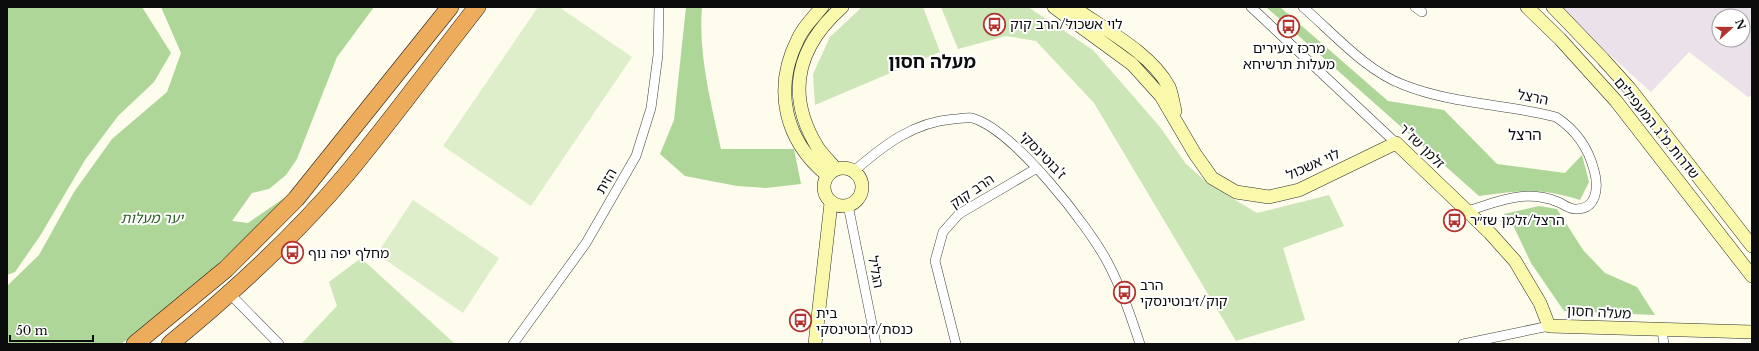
<svg xmlns="http://www.w3.org/2000/svg" width="1759" height="351" font-family="'Libre Baskerville','Noto Sans Hebrew',serif">
<rect width="100%" height="100%" fill="#fefcec"/>
<!-- industrial -->
<path fill="#eae1eb" fill-rule="evenodd" d="M1557 7H1752V96L1748 97 1689 52 1651 92ZM1719 16H1743V40H1719Z"/>
<!-- green -->
<path fill="#cce6b8" d="M862 7H923L940 52 815 105 813 74 830 37Z
M941 7H1028L1093 50 1160 127 1186 164 1210 185 1257 213 1329 195 1344 226 1283 248 1305 320 1236 341 1094 103 1036 41 1006 36 958 49Z
M361 258 455 344H301L337 306 329 282Z"/>
<!-- forest -->
<path fill="#aed698" d="M7 7H142L171 53 154 82 118 116 85 160 40 236 15 272 7 275Z
M161 7H374L337 57 297 159 286 175 269 189 252 193 232 221 248 223 293 192 180 301 121 344H7V286L39 255 74 192 112 139 167 92 181 53Z
M686 7H702C698 54 711 103 721 149H794L801 184 766 188 737 186 685 176 660 154 674 120Z
M1266 7H1280L1388 101 1444 110 1497 164 1565 173 1582 155 1589 182 1580 200C1541 187 1519 191 1479 196Z
M1539 206 1557 209 1583 250 1605 273 1637 287 1655 315 1564 311 1531 263 1514 227 1504 214Z"/>
<!-- pitch -->
<path fill="#deeeca" d="M538 7H559L632 57 531 206 443 146Z
M413 200 499 258 463 313 377 254Z"/>
<g fill="none" stroke-linecap="round" stroke-linejoin="round">
<defs>
<path id="street" d="M1251 7 1396 143
M1303 7C1333 33 1366 71 1404 85 1452 104 1506 104 1556 117 1576 130 1588 147 1594 170 1599 187 1597 210 1575 209 1569 209 1563 204 1558 202 1546 197 1531 195 1518 197 1501 199 1484 206 1468 211
M1415 7 1422 12
M854 171C883 146 913 122 954 119 959 119 967 117 972 118 1013 129 1090 227 1109 265 1122 290 1131 317 1140 344
M848 205 876 344
M230 294 279 344
M1662 331 1664 344
M513 344 586 243 636 156 651 108 658 55 659 7
M956 344 935 261 943 232 959 214 1037 168
M1463 344 1549 326"/>
<path id="secondary" d="M822 7C814 17 803 27 798 39 773 88 784 140 827 175
M1054 7 1132 64 1161 96 1195 154 1212 178 1236 192 1269 197 1299 190 1396 143 1490 233 1515 261 1540 303 1549 326 1752 332
M1073 7C1104 29 1151 53 1169 87 1172 94 1173 103 1175 111
M1527 7 1560 39 1616 101 1752 276
M1553 7 1603 59 1630 89 1752 246
M824 187a19 19 0 1 1 38 0a19 19 0 1 1-38 0Z
M836 169C830 162 823 155 818 148 785 95 797 47 842 7
M815 344 831 203"/>
<path id="highway" d="M135 344 226 269 296 199 450 7
M170 344C232 293 293 238 345 176 391 121 433 63 477 7"/>
</defs>
<!-- street casing -->
<use href="#street" stroke="#3f3f3f" stroke-width="10"/>
<!-- secondary casing -->
<use href="#secondary" stroke="#2e2e2e" stroke-width="14"/>
<!-- highway casing -->
<use href="#highway" stroke="#1d1d1d" stroke-width="18"/>
<!-- street -->
<use href="#street" stroke="#fff" stroke-width="9"/>
<!-- secondary -->
<use href="#secondary" stroke="#faf9ab" stroke-width="13"/>
<!-- highway -->
<use href="#highway" stroke="#ecac5c" stroke-width="17"/>
</g>
<!-- icons -->
<defs>
<symbol id="bus-ring" viewBox="-11 -11 22 22"><circle r="9.5" fill="#fff" stroke="#b4332d" stroke-width="1.5"/><path d="M-5-6H5V4H4V6H2V4H-2V6H-4V4H-5ZM-3.5-4V0h7V-4ZM-3.5 1.2v1.5H-2V1.2ZM2 1.2v1.5H3.5V1.2Z" fill="#b4332d"/></symbol>
</defs>
<g fill-rule="evenodd">
<use href="#bus-ring" x="982" y="12" width="25" height="25"/>
<use href="#bus-ring" x="1276" y="14" width="25" height="25"/>
<use href="#bus-ring" x="1442" y="208" width="25" height="25"/>
<use href="#bus-ring" x="280" y="240" width="25" height="25"/>
<use href="#bus-ring" x="1112" y="280" width="25" height="25"/>
<use href="#bus-ring" x="788" y="308" width="25" height="25"/>
</g>
<g text-anchor="middle" stroke-width="4" stroke-linejoin="round" paint-order="stroke">
<!-- poi labels -->
<g font-size="14" fill="#0c0c0c" stroke="#fff" text-anchor="start">
<text x="1010" y="29">לוי אשכול/הרב קוק</text>
<text x="1289" y="53" text-anchor="middle">מרכז צעירים<tspan x="1289" dy="16">מעלות תרשיחא</tspan></text>
<text x="1470" y="225">הרצל/זלמן שז״ר</text>
<text x="308" y="258">מחלף יפה נוף</text>
<text x="1140" y="290">הרב<tspan x="1140" dy="16">קוק/ז׳בוטינסקי</tspan></text>
<text x="816" y="318">בית<tspan x="816" dy="16">כנסת/ז׳בוטינסקי</tspan></text>
</g>
<!-- street labels -->
<g font-size="14" fill="#0c0c0c" stroke="#fff">
<text transform="translate(1533 97) rotate(11)" y="5">הרצל</text>
<text transform="translate(1657 128) rotate(51)" y="5">שדרות מ"ג המעפילים</text>
<text transform="translate(1422 146) rotate(44)" y="5">זלמן שז"ר</text>
<text transform="translate(1043 155) rotate(46)" y="5">ז'בוטינסקי</text>
<text transform="translate(1313 164) rotate(-24)" y="5">לוי אשכול</text>
<text transform="translate(606 181) rotate(-60)" y="5">הזית</text>
<text transform="translate(972 191) rotate(-34)" y="5">הרב קוק</text>
<text transform="translate(876 272) rotate(79)" y="5">הגליל</text>
<text transform="translate(1599 312) rotate(3)" y="5">מעלה חסון</text>
</g>
<!-- park labels -->
<g font-size="14" font-style="italic" fill="#286021" stroke="#fff">
<text x="152" y="223">יער מעלות</text>
</g>
<!-- neighbourhood labels -->
<g font-size="15" fill="#0c0c0c" stroke="#fff">
<text x="1525" y="140">הרצל</text>
</g>
<!-- district labels -->
<g font-size="18" font-weight="bold" fill="#0c0c0c" stroke="#fff">
<text x="932" y="68">מעלה חסון</text>
</g>
</g>
<!-- border -->
<rect width="1759" height="351" fill="none" stroke="#0c0c0c" stroke-width="16"/>
<!-- north arrow -->
<g transform="translate(1731 28) rotate(69)"><circle r="19" fill="#ffffff" stroke="#9e9e9e"/>
<path d="M0-3L7 15L0 10L-7 15Z" fill="#b4332d"/>
<text y="-6" font-size="11" font-weight="bold" text-anchor="middle" fill="#0c0c0c">N</text>
</g>
<!-- scale -->
<path d="M10 335v6h83v-6" fill="none" stroke="#0c0c0c" stroke-width="2"/>
<text x="16" y="335" font-size="12" fill="#0c0c0c" stroke="#ffffff" stroke-width="3" paint-order="stroke">50 m</text>
</svg>
